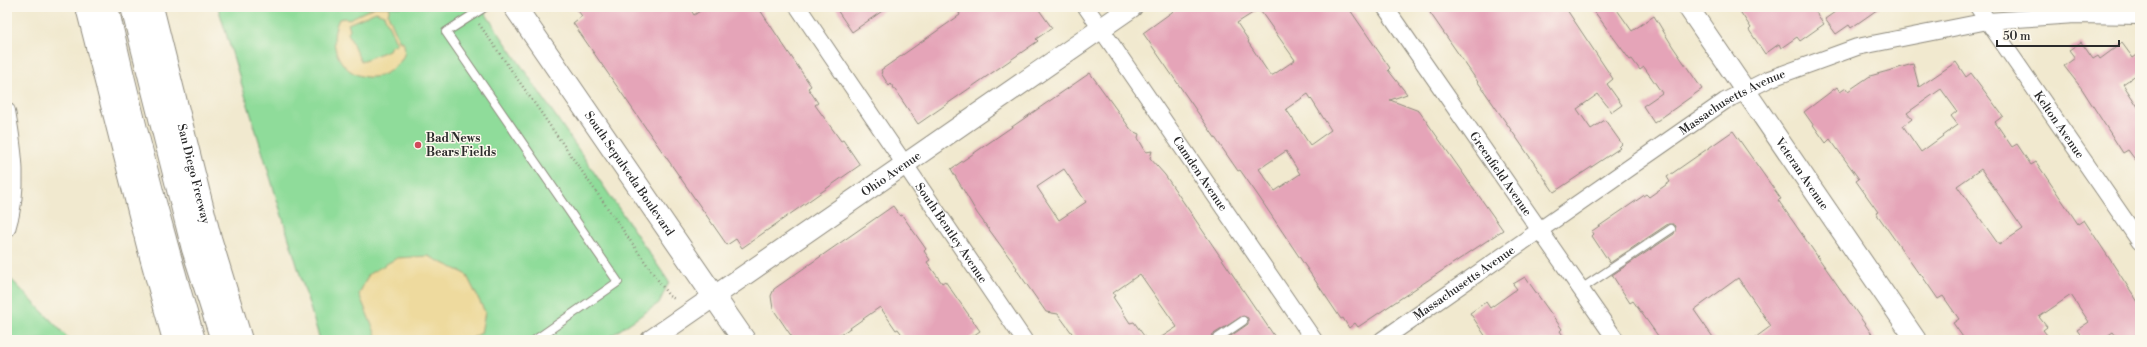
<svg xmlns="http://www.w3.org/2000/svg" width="2147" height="347" font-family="'Libre Bodoni',serif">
<rect width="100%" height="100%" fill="#fbf7ec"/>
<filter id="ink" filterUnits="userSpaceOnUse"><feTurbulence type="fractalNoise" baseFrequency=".025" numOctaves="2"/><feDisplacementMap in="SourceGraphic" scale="8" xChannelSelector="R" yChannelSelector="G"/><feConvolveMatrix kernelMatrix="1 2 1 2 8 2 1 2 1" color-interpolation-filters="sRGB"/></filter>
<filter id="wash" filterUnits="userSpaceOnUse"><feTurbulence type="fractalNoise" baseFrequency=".012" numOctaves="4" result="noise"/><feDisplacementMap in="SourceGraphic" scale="16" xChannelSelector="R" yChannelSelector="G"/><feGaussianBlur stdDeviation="0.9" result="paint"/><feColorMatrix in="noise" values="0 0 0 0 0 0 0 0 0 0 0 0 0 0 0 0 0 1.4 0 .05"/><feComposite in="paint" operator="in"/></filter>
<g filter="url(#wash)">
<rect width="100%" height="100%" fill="#f1e9cf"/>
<!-- green -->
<path fill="#8fdc9a" stroke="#5d8462" d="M218 7H481L669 282 659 303 605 340H320Z
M7 275 70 340H7Z"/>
<!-- sand -->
<path fill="#eeda9e" stroke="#8c8264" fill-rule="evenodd" d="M375 7H390L388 14 400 42 403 41C406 51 405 56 398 64 365 98 319 60 339 19L345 18 347 20ZM376 12 384 15 397 44 391 46 389 50 362 61 360 60 348 33 350 29 348 24Z
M428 256 466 274 485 312 481 333 469 340H378L359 294 369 274 397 258Z"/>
<g id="blocks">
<!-- building -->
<path fill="#e5a4b8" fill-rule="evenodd" d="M575 7H689L694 15 706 7H758L811 86 808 88 818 103 815 105 841 141 843 140 860 165 742 248 736 239 727 245 573 23 582 16Z
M835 7H888L852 32Z
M968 7H1037L1052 28 1036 39 1038 41 918 124 891 84 889 86 881 73 882 72 881 70 960 15 959 13Z
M1179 7H1348L1390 68 1388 70 1407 94 1390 100 1419 111 1503 230 1358 327 1355 323 1349 328 1343 318 1341 319 1257 194 1240 170 1238 171 1143 33ZM1259 9 1295 60 1273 75H1270L1248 42 1249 41 1237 23ZM1308 94 1331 130 1310 145 1286 109ZM1286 151 1300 174 1275 191 1259 169Z
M1426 7H1565L1613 79 1607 84 1622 105 1612 112 1598 94 1577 109 1591 129 1605 120 1622 144 1619 147 1620 148 1554 192Z
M1591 7H1615L1632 31 1654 16 1673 47 1702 89 1654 123 1643 106 1662 93 1644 67 1640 70 1632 59 1630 60Z
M1737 7H1812L1824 24 1800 41 1797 37 1781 48 1779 44 1765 54 1749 30 1751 28Z
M1842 7H1881L1851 28 1849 25 1836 34 1825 19Z
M2081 42 2093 59 2098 56 2100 59 2122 43 2133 58 2140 53V72L2123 84 2140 110V166L2128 150 2123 153 2082 89 2064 66 2075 58 2069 50Z
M1956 62 1966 77 1971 73 2003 116 1995 122 2012 147 2017 144 2031 165 2036 162 2078 224 2084 220 2140 305V340H2119L2113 332 2101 340H2084L2077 330 2089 322 2071 295 2039 317 2047 327 2043 330 2051 340H1965L1953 323 1959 319 1943 296 1938 299 1920 273 1919 274 1876 213 1878 212 1856 181 1859 179 1830 139 1826 143 1804 112 1837 87 1840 92 1846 88 1848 91 1870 76 1913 64 1919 87ZM1941 89 1957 111 1951 116 1958 125 1921 152 1903 126 1912 119 1907 113ZM1981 169 2023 229 1999 245 1957 186Z
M1090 73 1132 131 1139 134 1138 138 1146 152 1152 151 1150 158 1165 175 1277 340H1225L1248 324V318L1243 316 1212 335 1210 340H1157L1177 327 1140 274 1113 293 1115 296 1113 297 1130 323 1134 322 1147 340H1077L1058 314 1046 312 1016 269 1017 268 977 213 951 169ZM1064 169 1086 202 1059 220 1037 187Z
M1733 131 1781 199 1778 200 1876 340H1752L1771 326 1738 278 1694 310 1715 340H1661L1633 301 1630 303 1612 275 1674 234 1676 226 1673 224H1668L1610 263 1592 236 1594 234 1592 231 1646 194 1649 197 1670 182 1667 177Z
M893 206 900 216 902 215 926 249 924 251 930 260 927 262 942 283 945 281 980 331 967 340H906L898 329 896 330 880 307 833 340H794L773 309 771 296 774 289Z
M1525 277 1562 329 1560 331 1566 340H1488L1470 313 1486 302 1490 308 1517 289 1513 284Z"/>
</g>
</g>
<g filter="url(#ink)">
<use href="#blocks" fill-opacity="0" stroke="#8e8a7d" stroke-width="1"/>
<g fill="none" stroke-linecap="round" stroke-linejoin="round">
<defs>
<path id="service" d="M485 7 446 32 618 282 535 340
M1581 289 1671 229
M1215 340 1243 321"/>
<g id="minor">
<path id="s1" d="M798 7 1024 340"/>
<path id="s2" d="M1086 7 1314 340"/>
<path id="s3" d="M1385 7 1616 340"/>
<path id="s4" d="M1978 7 2140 242"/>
<path d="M7 111C14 151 20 189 7 229"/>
<path id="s5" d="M1382 340 1725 101 1769 79 1857 47 1988 21 2075 15 2140 16"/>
</g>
<g id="tertiary">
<path id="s6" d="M1688 7 1916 340"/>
<path id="s7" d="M651 340 1132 7"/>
</g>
<g id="secondary">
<path id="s8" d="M515 7 744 340"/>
</g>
<g id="motorway">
<path d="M87 7 148 246 174 340"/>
<path d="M107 7C132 119 161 230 194 340"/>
<path d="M132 7 193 249 222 340"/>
<path id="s9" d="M152 7 210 238 241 340"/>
</g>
</defs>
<!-- service casing -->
<use href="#service" stroke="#8e8a7d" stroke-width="10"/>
<!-- minor casing -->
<use href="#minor" stroke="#8e8a7d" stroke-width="18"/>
<!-- tertiary casing -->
<use href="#tertiary" stroke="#8e8a7d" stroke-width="22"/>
<!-- secondary casing -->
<use href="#secondary" stroke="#8e8a7d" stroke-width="24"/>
<!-- motorway casing -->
<use href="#motorway" stroke="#8e8a7d" stroke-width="24"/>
<!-- path -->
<path stroke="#8e8a7d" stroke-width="2.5" stroke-dasharray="1 3" stroke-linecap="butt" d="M479 24 669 296 675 299"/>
<!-- service -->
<use href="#service" stroke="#fff" stroke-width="8"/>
<!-- minor -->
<use href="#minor" stroke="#fff" stroke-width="16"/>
<!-- tertiary -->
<use href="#tertiary" stroke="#fff" stroke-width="20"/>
<!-- secondary -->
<use href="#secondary" stroke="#fff" stroke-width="22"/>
<!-- motorway -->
<use href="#motorway" stroke="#fff" stroke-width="22"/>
</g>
</g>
<!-- markers -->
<circle fill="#d1495b" stroke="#fbf7ec" stroke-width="1.5" cx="418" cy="145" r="4"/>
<g text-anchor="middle" stroke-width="3" stroke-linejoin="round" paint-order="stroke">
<!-- street labels -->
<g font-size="12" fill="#2b2b2b" stroke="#fbf7ec">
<text dy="4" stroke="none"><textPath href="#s5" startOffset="424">Massachusetts Avenue</textPath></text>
<text dy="4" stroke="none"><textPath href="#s4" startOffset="143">Kelton Avenue</textPath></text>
<text dy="4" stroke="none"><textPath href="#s8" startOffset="202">South Sepulveda Boulevard</textPath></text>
<text dy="4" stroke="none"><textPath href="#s2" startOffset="202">Camden Avenue</textPath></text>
<text dy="4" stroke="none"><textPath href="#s3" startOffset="203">Greenfield Avenue</textPath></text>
<text dy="4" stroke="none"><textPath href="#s6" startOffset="202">Veteran Avenue</textPath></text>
<text dy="4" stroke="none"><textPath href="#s9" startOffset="172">San Diego Freeway</textPath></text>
<text dy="4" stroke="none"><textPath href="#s7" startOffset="292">Ohio Avenue</textPath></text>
<text dy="4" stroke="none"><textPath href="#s1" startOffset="273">South Bentley Avenue</textPath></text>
<text dy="4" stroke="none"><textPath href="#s5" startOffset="100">Massachusetts Avenue</textPath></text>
</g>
<!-- poi labels -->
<g font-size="12" font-weight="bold" fill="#2b2b2b" stroke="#fbf7ec" text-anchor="start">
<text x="426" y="142">Bad News<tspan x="426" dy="14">Bears Fields</tspan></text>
</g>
</g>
<!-- margin -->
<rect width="2147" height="347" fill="none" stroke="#fbf7ec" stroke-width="24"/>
<!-- scale -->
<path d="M1997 40v6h122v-6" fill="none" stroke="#2b2b2b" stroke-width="2"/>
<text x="2003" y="40" font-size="12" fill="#2b2b2b" stroke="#fbf7ec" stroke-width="3" paint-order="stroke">50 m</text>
</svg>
